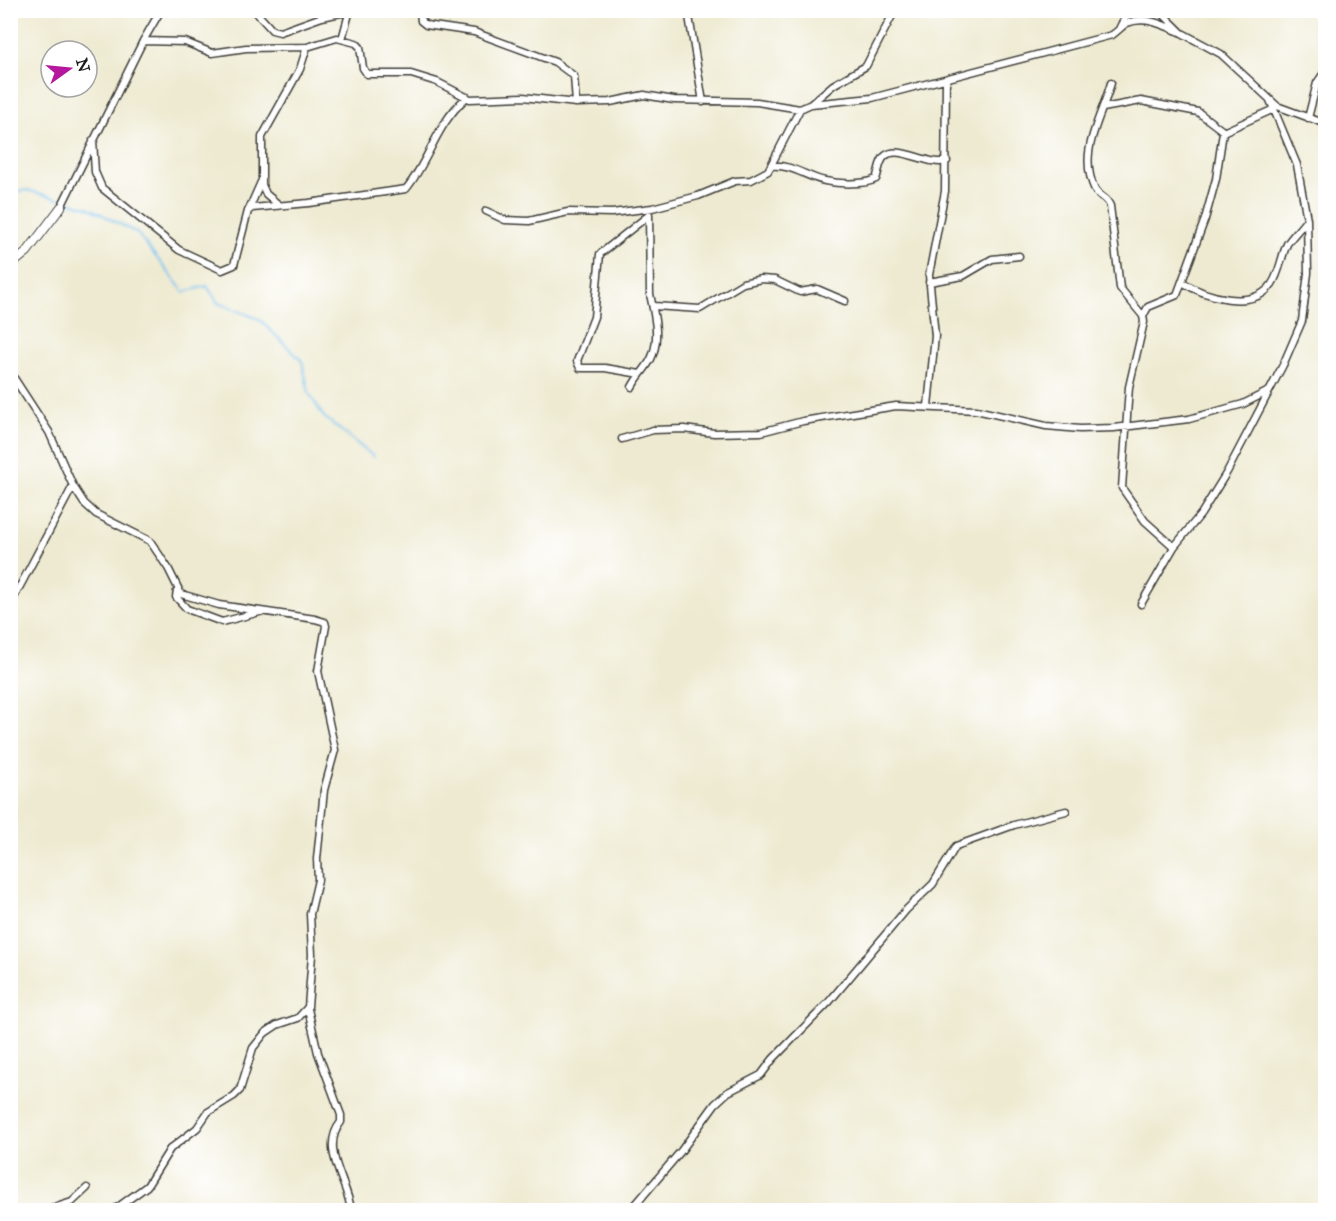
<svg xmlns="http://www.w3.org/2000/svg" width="1336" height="1221" font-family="'IM FELL Great Primer',serif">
<rect width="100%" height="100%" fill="#fff"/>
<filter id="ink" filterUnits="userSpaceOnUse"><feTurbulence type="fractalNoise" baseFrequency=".0167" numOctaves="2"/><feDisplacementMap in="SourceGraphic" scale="12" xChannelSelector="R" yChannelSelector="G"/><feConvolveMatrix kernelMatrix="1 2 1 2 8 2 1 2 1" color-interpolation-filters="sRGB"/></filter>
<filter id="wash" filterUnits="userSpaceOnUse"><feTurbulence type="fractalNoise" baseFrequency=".008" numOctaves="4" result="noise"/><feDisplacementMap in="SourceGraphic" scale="24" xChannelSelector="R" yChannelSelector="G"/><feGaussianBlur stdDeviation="1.35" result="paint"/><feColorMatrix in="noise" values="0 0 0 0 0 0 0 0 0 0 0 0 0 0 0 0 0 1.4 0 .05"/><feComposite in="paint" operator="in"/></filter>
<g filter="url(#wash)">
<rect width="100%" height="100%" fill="#eeead1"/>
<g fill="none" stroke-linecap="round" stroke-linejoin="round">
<!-- stream -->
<path stroke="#75c0ee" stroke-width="2" d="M10 193 27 190 88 207 137 233 184 292 207 286 218 303 259 319 302 361 309 393 324 417 374 457"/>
</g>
</g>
<g filter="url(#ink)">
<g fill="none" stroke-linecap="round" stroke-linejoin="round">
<defs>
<path id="minor" d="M254 10 272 30 280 32 322 17 350 11
M420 10 421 21 426 25 474 32 555 62 574 76 576 103
M688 10 703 102
M1159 10 1182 33 1221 54 1277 106 1326 124
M1120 27 1129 10
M342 39 350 10
M143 41 185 42 212 53 246 48 307 47 337 38 356 43 360 47 363 68 367 74H411L437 82 470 99 523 97 576 103 610 102 644 95 674 100 757 102 800 109 811 104 872 98 1112 35C1118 31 1122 26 1127 23 1146 15 1165 26 1182 33
M1111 83C1101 119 1077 152 1095 190 1099 197 1107 197 1110 206L1120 288 1143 316 1144 322 1129 387 1122 488 1145 521 1174 547
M811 104 833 85 866 66 895 10
M1103 108 1141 101 1198 112 1223 131
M1308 118 1317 83 1326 70
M93 140 95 172 102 188 179 250 222 270 234 265 248 211 252 208 309 203 406 189C430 160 435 125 467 97
M771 166C792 164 806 177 825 181 839 184 864 185 876 179 879 172 879 161 885 156 899 144 929 167 947 161
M279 205 266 194 262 185V137L300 69 307 47
M61 207 143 41 161 10
M249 209 261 182
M486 211 505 220 529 221 568 212 612 213 652 208 698 196 735 181 751 180 768 171 800 109
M929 282 963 276 992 259 1019 256
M1182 282C1204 296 1253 312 1272 284 1280 272 1281 257 1287 244 1293 235 1301 228 1307 219
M654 306 700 309 743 283 761 279 775 280 800 292 817 289 845 301
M1143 316 1148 307 1177 295 1205 219 1216 179 1223 132 1274 109
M10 372 49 432 73 486 84 503 96 514 150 541 168 568 181 594 219 605 315 619 325 622 326 626 318 671 335 750 324 790 317 859 318 880 310 914 312 955 308 1007 298 1018 277 1025 265 1033 253 1048 240 1090 234 1096 208 1112 197 1128 170 1149 147 1186 114 1210
M640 374 605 368H580L577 361 594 317 600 254 649 215
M632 387C637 377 646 369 651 359 661 339 654 314 650 294L649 214
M928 406 935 336 929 275 945 191 946 79
M622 439 653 430 684 429 714 433 761 432 803 421 896 406 976 410 1046 426 1080 429 1114 428 1189 419 1243 404 1267 392
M177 590 176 597 187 609 222 622 260 612
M1141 604 1174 547 1201 514 1227 472 1283 365 1302 321 1308 273 1307 219 1297 165 1270 100
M10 605 73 486
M308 1009 318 1053 341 1115V1122C319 1149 348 1182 351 1210
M47 1210 72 1202 87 1188
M631 1210 681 1151 715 1104 728 1092 761 1075 773 1059 829 1002 906 910 933 884 956 846 1014 825 1066 811"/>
<path id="tertiary" d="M10 266 27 252 61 207"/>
</defs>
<!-- minor casing -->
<use href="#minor" stroke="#3c3b37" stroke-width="9"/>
<!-- tertiary casing -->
<use href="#tertiary" stroke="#3c3b37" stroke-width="10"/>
<!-- minor -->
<use href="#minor" stroke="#fff" stroke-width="6"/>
<!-- tertiary -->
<use href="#tertiary" stroke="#fff" stroke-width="8"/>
</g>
</g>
<!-- margin -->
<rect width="1336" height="1221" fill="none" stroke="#fff" stroke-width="36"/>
<!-- north arrow -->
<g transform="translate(69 69) rotate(75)"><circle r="28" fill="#ffffff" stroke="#a4a4a4" stroke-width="1.5"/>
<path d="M0-4.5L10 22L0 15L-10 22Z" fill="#b5179e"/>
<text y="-9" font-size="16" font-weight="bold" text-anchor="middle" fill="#1c1c1c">N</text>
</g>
</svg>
